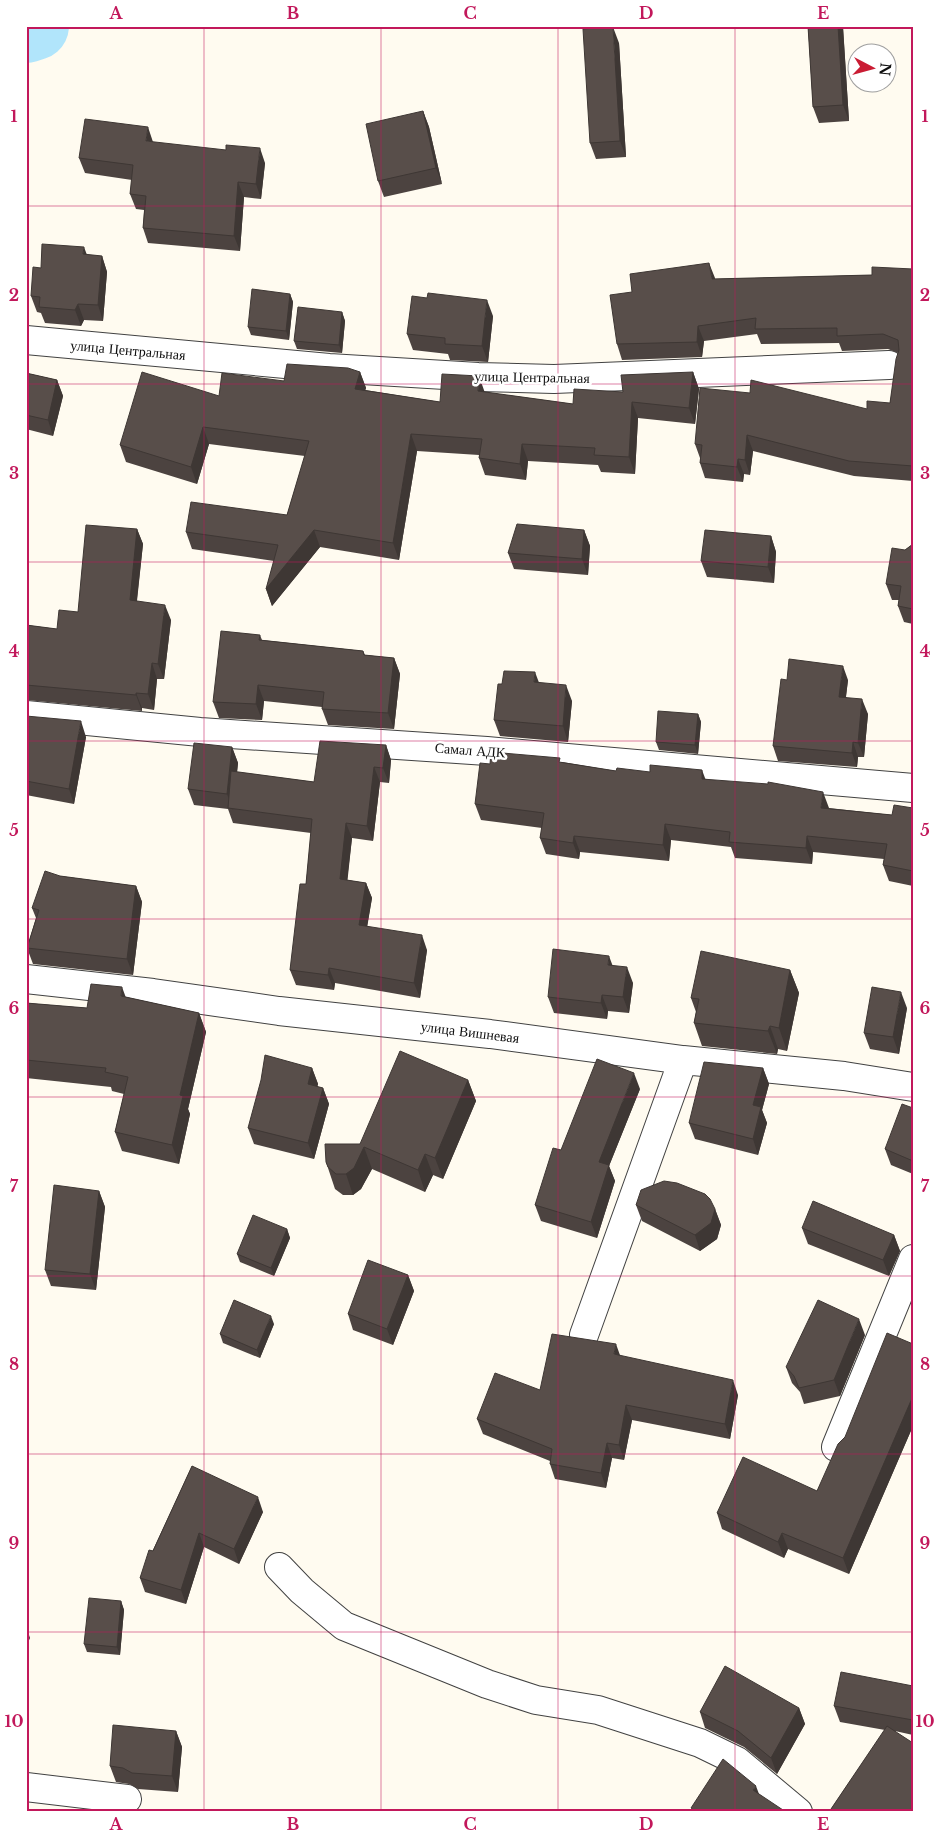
<svg xmlns="http://www.w3.org/2000/svg" width="939" height="1838" font-family="'Libre Baskerville',serif">
<rect width="100%" height="100%" fill="#fffbf0"/>
<g fill="none" stroke-linecap="round" stroke-linejoin="round">
<!-- river -->
<path stroke="#b1e5fb" stroke-width="68" d="M26 29 35 26"/>
<defs>
<path id="minor" d="M26 340 329 368 478 377 554 379 889 365
M26 715 200 732 487 751 913 788
M26 979 153 993 279 1011 490 1034 683 1060 844 1076 913 1087
M584 1335 683 1060
M836 1447 913 1259
M279 1567 302 1591 344 1626 487 1684 536 1700 598 1710 700 1743 737 1761 798 1812
M26 1787 127 1799"/>
</defs>
<!-- minor casing -->
<use href="#minor" stroke="#424242" stroke-width="30"/>
<!-- minor -->
<use href="#minor" stroke="#fff" stroke-width="28"/>
</g>
<!-- wall -->
<path fill="#4c4340" d="M808 26H843L849 121 819 123 813 107Z
M619 43 626 157 596 159 590 143Z
M423 111 429 127 442 184 384 197 378 181Z
M153 142 265 163 261 199 244 197 240 251 148 243 143 228 144 210 136 209 130 194 132 180 85 173 79 158Z
M87 255 102 256 107 272 103 321 84 320 81 326 45 323 41 313 37 312 31 296 41 268Z
M913 269V481L854 476 753 451 750 475 744 474 743 482 705 478 700 463V458L695 444 867 409 890 403 898 353 888 349 842 351 839 343 761 344 757 334 704 341 702 357 622 360 617 344 632 292 715 279 872 275Z
M290 294 293 302 289 340 251 335 248 327Z
M342 312 345 321 342 353 297 349 294 341Z
M493 316 488 362 450 360 448 354 413 350 407 334Z
M360 372 366 388 365 390 440 402 485 392 573 404 623 392 693 372 699 389 695 424 638 418 635 474 601 472 598 465 528 461 526 480 485 475 479 458V455L417 451 399 560 320 547 272 606 266 589 274 561 192 549 186 532 287 515 305 456 209 444 197 484 126 462 120 445 219 396 284 381Z
M26 373 57 380 63 396 53 436 26 429Z
M137 529 143 544 137 601 171 620 164 679H157L154 710 142 708V711L26 700V625L57 629 78 612Z
M584 530 590 546 588 575 514 569 508 553Z
M771 536 776 552 774 583 707 577 701 561Z
M913 544V624L904 622 898 606 899 600H892L886 584 905 550Z
M260 635 262 640 363 651 365 655 394 658 400 674 394 729 328 725 322 709V707L264 701 262 720 219 718 213 702Z
M787 680H848L846 697 868 714 864 757H858L857 767 778 761 773 746Z
M539 682 572 701 568 742 500 736 494 720Z
M698 714 701 722 698 754 659 750 656 742Z
M26 716 86 737 74 804 26 795Z
M386 745 391 760 389 783 380 782 373 841 352 838 347 880 366 883 372 898 367 926 427 950 420 998 335 983 334 990 296 985 290 970 306 884 311 833 233 823 228 809 194 805 188 789 232 747 238 763 237 772 314 782Z
M562 762 616 771 706 779 829 808 892 815 913 808V886L889 881 883 865 884 859 813 852 812 864 735 858 731 847 671 840 669 861 580 852 579 859 546 854 540 838 542 828 481 820 475 804Z
M60 876 136 886 142 902 133 975 33 964 27 948 36 918 32 908Z
M612 966 633 983 629 1013 608 1011 607 1019 554 1013 548 997Z
M790 970 799 993 787 1051 778 1049 777 1054 702 1046 694 1023 696 1012 691 998Z
M126 997 199 1013 206 1032 188 1109 190 1114 179 1164 122 1151 115 1132 124 1094 112 1091 111 1087 26 1078V1003L87 1008Z
M907 1008 899 1054 870 1049 864 1033Z
M312 1068 318 1084 317 1087 323 1088 329 1104 314 1159 254 1144 248 1128Z
M763 1068 769 1084 762 1110 767 1123 758 1155 695 1139 689 1123Z
M468 1080 476 1101 443 1179 433 1175 425 1192 372 1169 361 1189 353 1195H343L335 1189 326 1162 360 1144Z
M640 1089 609 1166 615 1181 597 1238 541 1221 535 1205 561 1150Z
M913 1108V1174L891 1165 885 1149Z
M99 1191 105 1207 96 1290 51 1286 45 1270Z
M636 1205 715 1209 721 1225 717 1239 700 1251 642 1221Z
M802 1228 894 1235 900 1251 889 1276 808 1244Z
M287 1229 290 1238 274 1276 240 1262 237 1254Z
M408 1275 414 1291 393 1345 353 1330 348 1314Z
M274 1324 260 1358 223 1343 220 1334Z
M865 1335 840 1396 804 1404 800 1392 792 1383 786 1367Z
M913 1344V1426L849 1574 788 1549 784 1558 722 1529 717 1513 817 1491 845 1437Z
M620 1356 738 1395 730 1439 632 1420 624 1460 612 1458 606 1488 555 1479 550 1464V1461L483 1434 477 1419 540 1390Z
M192 1466 263 1512 239 1564 204 1547 186 1604 145 1592 140 1578Z
M121 1601 124 1610 120 1655 87 1652 84 1644Z
M913 1686V1735L895 1731 913 1812H832L831 1809 885 1730 840 1722 834 1706Z
M799 1708 805 1724 777 1774 744 1747 705 1728 700 1712Z
M176 1731 182 1747 178 1792 138 1789 129 1784 116 1782 110 1766Z"/>
<!-- shaded-wall -->
<path fill="#3e3734" d="M838 26H843V28L849 121 843 105Z
M613 27 619 43 626 157 620 141Z
M423 111 429 127 442 184 436 168Z
M148 127 153 142 146 141Z
M260 148 265 163 261 199 256 184Z
M238 182 244 197 240 251 234 236Z
M84 247 90 263 83 254Z
M102 256 107 272 103 321 98 305Z
M709 263 715 278 717 294 712 279Z
M290 294 293 302 289 340 286 331Z
M487 300 493 316 488 362 482 346Z
M78 304 84 320 81 326 75 310Z
M342 312 345 321 342 353 339 345Z
M698 326 704 341 702 357 697 342Z
M360 372 366 388 361 405 355 389Z
M693 372 699 389 695 424 689 408Z
M479 376 485 393 478 391Z
M57 380 63 396 53 436 48 420Z
M632 402 638 418 635 474 629 457Z
M203 427 209 444 197 484 191 467Z
M411 434 417 451 399 560 393 543Z
M747 435 753 451 750 475 745 460Z
M522 444 528 461 526 480 520 464Z
M738 459 744 474 743 482 737 467Z
M137 529 143 544 135 616 130 600Z
M314 530 320 547 272 606 266 589Z
M584 530 590 546 588 575 582 559Z
M771 536 776 552 774 583 768 567Z
M165 605 171 620 164 679 158 664Z
M394 658 400 674 394 729 388 713Z
M152 663 157 679 154 710 148 694Z
M843 666 848 680 844 711 839 697Z
M535 672 541 688 534 682Z
M258 685 264 701 262 720 256 704Z
M566 685 572 701 568 742 563 726Z
M136 693 142 708V711L136 695Z
M862 699 868 714 864 757 858 743Z
M698 714 701 722 698 754 695 745Z
M81 721 86 737 74 804 69 789Z
M853 742 858 757 857 767 852 753Z
M386 745 391 760 389 783 383 768Z
M232 747 238 763 233 810 227 794Z
M374 767 380 782 373 841 367 826Z
M702 770 708 786 702 779Z
M823 792 829 808 827 824 821 808Z
M346 823 352 838 346 894 340 879Z
M665 824 671 840 669 861 663 845Z
M574 836 580 852 579 859 573 843Z
M807 836 813 852 812 864 806 848Z
M366 883 372 898 365 940 359 925Z
M136 886 142 902 133 975 127 959Z
M422 935 427 950 420 998 414 983Z
M609 956 615 972 608 965Z
M627 967 633 983 629 1013 623 997Z
M329 968 335 983 334 990 328 975Z
M790 970 799 993 787 1051 779 1028Z
M122 987 129 1006 121 996Z
M901 992 907 1008 899 1054 893 1037Z
M602 995 608 1011 607 1019 601 1003Z
M199 1013 206 1032 188 1109 190 1114 179 1164 172 1145 180 1095Z
M770 1026 778 1049 777 1054 768 1031Z
M312 1068 318 1084 314 1100 308 1084Z
M763 1068 769 1084 762 1110 767 1123 758 1155 753 1139V1105Z
M634 1073 640 1089 609 1166 615 1181 597 1238 591 1222 599 1162Z
M468 1080 476 1101 443 1179 435 1158Z
M323 1088 329 1104 314 1159 308 1143Z
M364 1147 372 1169 361 1189 353 1195 346 1174Z
M425 1154 433 1175 425 1192 418 1170Z
M99 1191 105 1207 96 1290 90 1274Z
M715 1209 721 1225 717 1239 700 1251 695 1235Z
M287 1229 290 1238 274 1276 271 1268Z
M894 1235 900 1251 889 1276 883 1260Z
M408 1275 414 1291 393 1345 387 1329Z
M271 1316 274 1324 260 1358 257 1350Z
M859 1319 865 1335 840 1396 834 1380Z
M616 1344 621 1358 614 1354Z
M733 1380 738 1395 730 1439 725 1424Z
M913 1396V1426L849 1574 843 1558Z
M626 1405 632 1420 624 1460 619 1445Z
M607 1443 612 1458 606 1488 601 1473Z
M258 1497 263 1512 239 1564 234 1549Z
M199 1533 204 1547 186 1604 181 1590Z
M782 1533 788 1549 784 1558 778 1542Z
M121 1601 124 1610 120 1655 117 1647Z
M26 1626 30 1638 26 1647Z
M799 1708 805 1724 777 1774 771 1758Z
M176 1731 182 1747 178 1792 172 1776Z
M756 1786 762 1802 753 1790Z"/>
<!-- building -->
<path fill="#584e4a" stroke="#3e3734" d="M808 26H838L843 105 813 107Z
M613 27 620 141 590 143 583 29Z
M423 111 436 168 378 181 366 124Z
M85 119 148 127 146 141 226 150V145L260 148 256 184 238 182 234 236 143 228 146 196 130 194 133 165 79 158Z
M42 244 84 247 83 254 102 256 98 305 78 304 75 310 39 307 40 297 31 296 33 267 41 268Z
M709 263 712 279 872 275V267L913 269V466L849 461 747 435 745 460 738 459 737 467 700 463 702 445 695 444 700 388 750 393 751 380 867 409V401L890 403 896 359 899 350 898 340 883 334 837 336V328L755 329 756 318 698 326 697 342 617 344 610 295 632 292 630 274Z
M252 289 290 294 286 331 248 327Z
M428 293 487 300 482 346 445 344V338L407 334 412 296 427 298Z
M298 307 342 312 339 345 294 341Z
M287 364 348 368 360 372 355 389 440 402 442 374 479 376 478 391 573 404 574 389 623 392 621 375 693 372 689 408 632 402 629 457 594 455 595 448 522 444 520 464 479 458 482 439 411 434 393 543 314 530 266 589 278 545 186 532 191 502 287 515 309 441 203 427 191 467 120 445 142 372 219 396 222 373 284 381Z
M26 373 57 380 48 420 26 415Z
M517 524 584 530 582 559 508 553Z
M86 525 137 529 130 600 165 605 158 664 152 663 148 694 136 693V695L26 685V625L57 629 59 610 78 612Z
M705 530 771 536 768 567 701 561Z
M913 544V609L898 606 901 586 886 584 892 548 905 550Z
M221 631 260 635 259 640 363 651 364 655 394 658 388 713 322 709 324 692 258 685 256 704 213 702Z
M789 659 843 666 839 697 862 699 858 743 853 742 852 753 773 746 781 679 787 680Z
M504 671 535 672 534 682 566 685 563 726 494 720 498 684H502Z
M658 711 698 714 695 745 656 742Z
M26 716 81 721 69 789 26 781Z
M320 741 386 745 383 768 374 767 367 826 346 823 340 879 366 883 359 925 422 935 414 983 329 968 328 975 290 970 300 884H306L312 819 228 808 231 771 314 782Z
M194 743 232 747 227 794 188 789Z
M491 752 560 758 559 762 616 771 617 768 650 772V765L702 770V779L768 784V782L823 792 821 808 892 815 894 805 913 808V871L883 865 887 844 807 836 806 848 729 842 730 832 665 824 663 845 574 836 573 843 540 838 544 813 475 804 480 763 490 764Z
M45 871 60 876 136 886 127 959 27 948 39 910 32 908Z
M553 949 609 956 608 965 627 967 623 997 602 995 601 1003 548 997Z
M701 951 790 970 779 1028 770 1026 768 1031 694 1023 699 999 691 998Z
M91 984 122 987 121 996 199 1013 180 1095 183 1096 172 1145 115 1132 128 1077 105 1072 106 1068 26 1060V1003L87 1008Z
M872 987 901 992 893 1037 864 1033Z
M400 1051 468 1080 435 1158 425 1154 418 1170 364 1147 354 1168 346 1174H336L328 1167 326 1162 325 1144H360Z
M265 1055 312 1068 308 1084 323 1088 308 1143 248 1128 261 1080Z
M597 1059 634 1073 599 1162 609 1165 591 1222 535 1205 553 1148 561 1150Z
M704 1062 763 1068 753 1105 761 1107 753 1139 689 1123Z
M902 1104 913 1108V1161L885 1149Z
M664 1181 677 1183 705 1194 710 1199 715 1209 711 1223 695 1235 636 1205 641 1190Z
M54 1185 99 1191 90 1274 45 1270Z
M813 1201 894 1235 883 1260 802 1228Z
M253 1215 287 1229 271 1268 237 1254Z
M368 1260 408 1275 387 1329 348 1314Z
M234 1300 271 1316 257 1350 220 1334Z
M818 1300 859 1319 834 1380 799 1388 794 1376 786 1367Z
M887 1333 913 1344V1396L843 1558 782 1533 778 1542 717 1513 743 1457 817 1491 838 1444 845 1437Z
M552 1334 616 1344 614 1354 733 1380 725 1424 626 1405 619 1445 607 1443 601 1473 550 1464 552 1449 477 1419 495 1373 540 1390Z
M192 1466 258 1497 234 1549 199 1533 181 1590 140 1578 149 1550 153 1551Z
M89 1598 121 1601 117 1647 84 1644Z
M725 1666 799 1708 771 1758 738 1731 700 1712Z
M841 1672 913 1686V1720L834 1706Z
M113 1725 176 1731 172 1776 132 1773 123 1768 110 1766Z
M887 1726 913 1743V1812H834L831 1809Z
M723 1759 756 1786 753 1790 786 1812H697L691 1808Z"/>
<!-- grid -->
<path fill="none" stroke="#c2185b" stroke-width="1" stroke-opacity="0.55" d="M204 26V1812M381 26V1812M558 26V1812M735 26V1812M26 206H913M26 384H913M26 562H913M26 741H913M26 919H913M26 1097H913M26 1276H913M26 1454H913M26 1632H913"/>
<g text-anchor="middle" stroke-width="5" stroke-linejoin="round" paint-order="stroke">
<!-- street labels -->
<g font-size="14" fill="#0f0f0f" stroke="#fff">
<text transform="translate(128 350) rotate(5)" y="5">улица Центральная</text>
<text transform="translate(532 377) rotate(1)" y="5">улица Центральная</text>
<text transform="translate(470 750) rotate(4)" y="5">Самал АДК</text>
<text transform="translate(470 1032) rotate(7)" y="5">улица Вишневая</text>
</g>
</g>
<!-- border -->
<rect width="939" height="1838" fill="none" stroke="#ffffff" stroke-width="55"/>
<!-- north arrow -->
<g transform="translate(872 68) rotate(96)"><circle r="24" fill="#ffffff" stroke="#9f9f9f"/>
<path d="M0-4L9 19L0 12L-9 19Z" fill="#ca1c33"/>
<text y="-8" font-size="14" font-weight="bold" text-anchor="middle" fill="#0f0f0f">N</text>
</g>
<rect x="28" y="28" width="884" height="1782" fill="none" stroke="#c2185b" stroke-width="2"/>
<g font-size="16" text-anchor="middle" font-weight="bold" fill="#c2185b">
<text x="116" y="19">A</text>
<text x="293" y="19">B</text>
<text x="470" y="19">C</text>
<text x="646" y="19">D</text>
<text x="823" y="19">E</text>
<text x="14" y="122">1</text>
<text x="925" y="122">1</text>
<text x="14" y="301">2</text>
<text x="925" y="301">2</text>
<text x="14" y="479">3</text>
<text x="925" y="479">3</text>
<text x="14" y="657">4</text>
<text x="925" y="657">4</text>
<text x="14" y="836">5</text>
<text x="925" y="836">5</text>
<text x="14" y="1014">6</text>
<text x="925" y="1014">6</text>
<text x="14" y="1192">7</text>
<text x="925" y="1192">7</text>
<text x="14" y="1370">8</text>
<text x="925" y="1370">8</text>
<text x="14" y="1549">9</text>
<text x="925" y="1549">9</text>
<text x="14" y="1727">10</text>
<text x="925" y="1727">10</text>
<text x="116" y="1830">A</text>
<text x="293" y="1830">B</text>
<text x="470" y="1830">C</text>
<text x="646" y="1830">D</text>
<text x="823" y="1830">E</text>
</g>
</svg>
